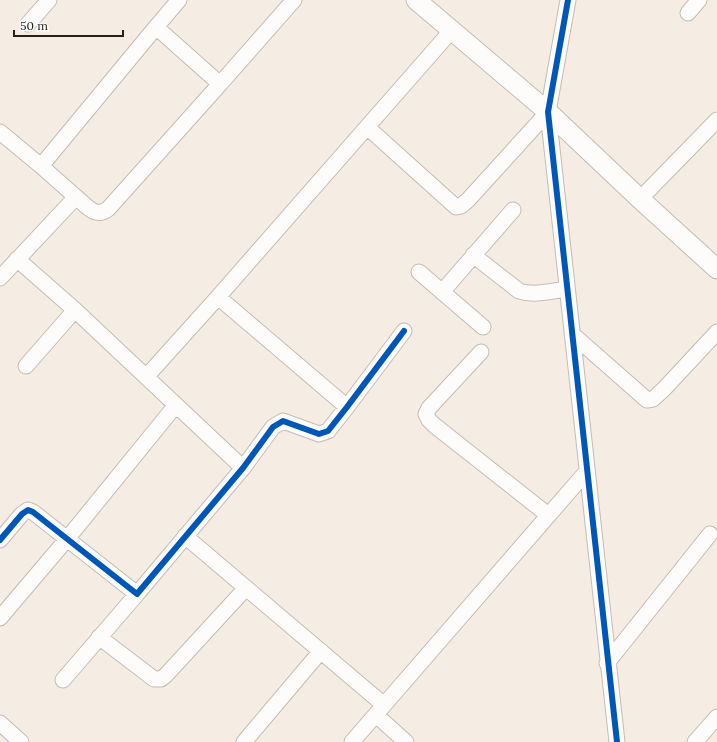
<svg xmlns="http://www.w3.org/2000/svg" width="717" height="742" font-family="Lora,serif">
<rect width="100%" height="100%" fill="#f5ece3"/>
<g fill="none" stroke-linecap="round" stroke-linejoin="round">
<defs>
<path id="minor" d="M568 0 548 112 617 742
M688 13 699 0
M28 24 49 0
M156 27 179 0
M367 127 456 207 461 206 468 200 548 112
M0 132 41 166
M76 197C86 205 95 219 108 209L220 84
M640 199 717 120
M473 255 519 291C534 296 551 291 567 289
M17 259 75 310 243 468
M419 272 483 327
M0 278 76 197 41 166 156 27 220 84 294 0
M442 292 513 210
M218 297 347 407
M572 334 647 400 653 399 664 389 717 332
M481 352 429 408 426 414 429 420 434 425 548 515
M26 366 75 310
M146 377 218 297 452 30
M185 536 384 705 587 471
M0 540 22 514 28 510 33 512 137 594 243 468 273 427 283 421 319 434 328 431 347 407 404 331
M0 618 67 539 176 405
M99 637 154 679H161L166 675 246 588
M607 663 710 534
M63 680 137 594
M376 715 406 742
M0 723 21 742
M244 742 321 651
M352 742 384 705
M695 742 717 717"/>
<path id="tertiary" d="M416 0 548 112 640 199 717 269"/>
</defs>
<!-- minor casing -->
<use href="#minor" stroke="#c5bcb3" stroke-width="17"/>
<!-- tertiary casing -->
<use href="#tertiary" stroke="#c5bcb3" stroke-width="21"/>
<!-- minor -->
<use href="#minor" stroke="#fefcfb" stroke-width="15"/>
<!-- tertiary -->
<use href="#tertiary" stroke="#fefcfb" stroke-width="19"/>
<defs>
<path id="cycleway" d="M568 0 548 112 617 742
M0 540 22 514 28 510 33 512 137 594 243 468 273 427 283 421 319 434 328 431 347 407 404 331"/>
</defs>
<!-- cycleway casing -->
<use href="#cycleway" stroke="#fdfdfd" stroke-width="8"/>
<!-- cycleway -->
<use href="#cycleway" stroke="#0057b8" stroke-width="6"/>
</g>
<!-- scale -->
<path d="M14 30v6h109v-6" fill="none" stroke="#2a2116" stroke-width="2"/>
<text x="20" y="30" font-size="12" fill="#2a2116" stroke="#fdfdfd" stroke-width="3" paint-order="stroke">50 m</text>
</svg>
